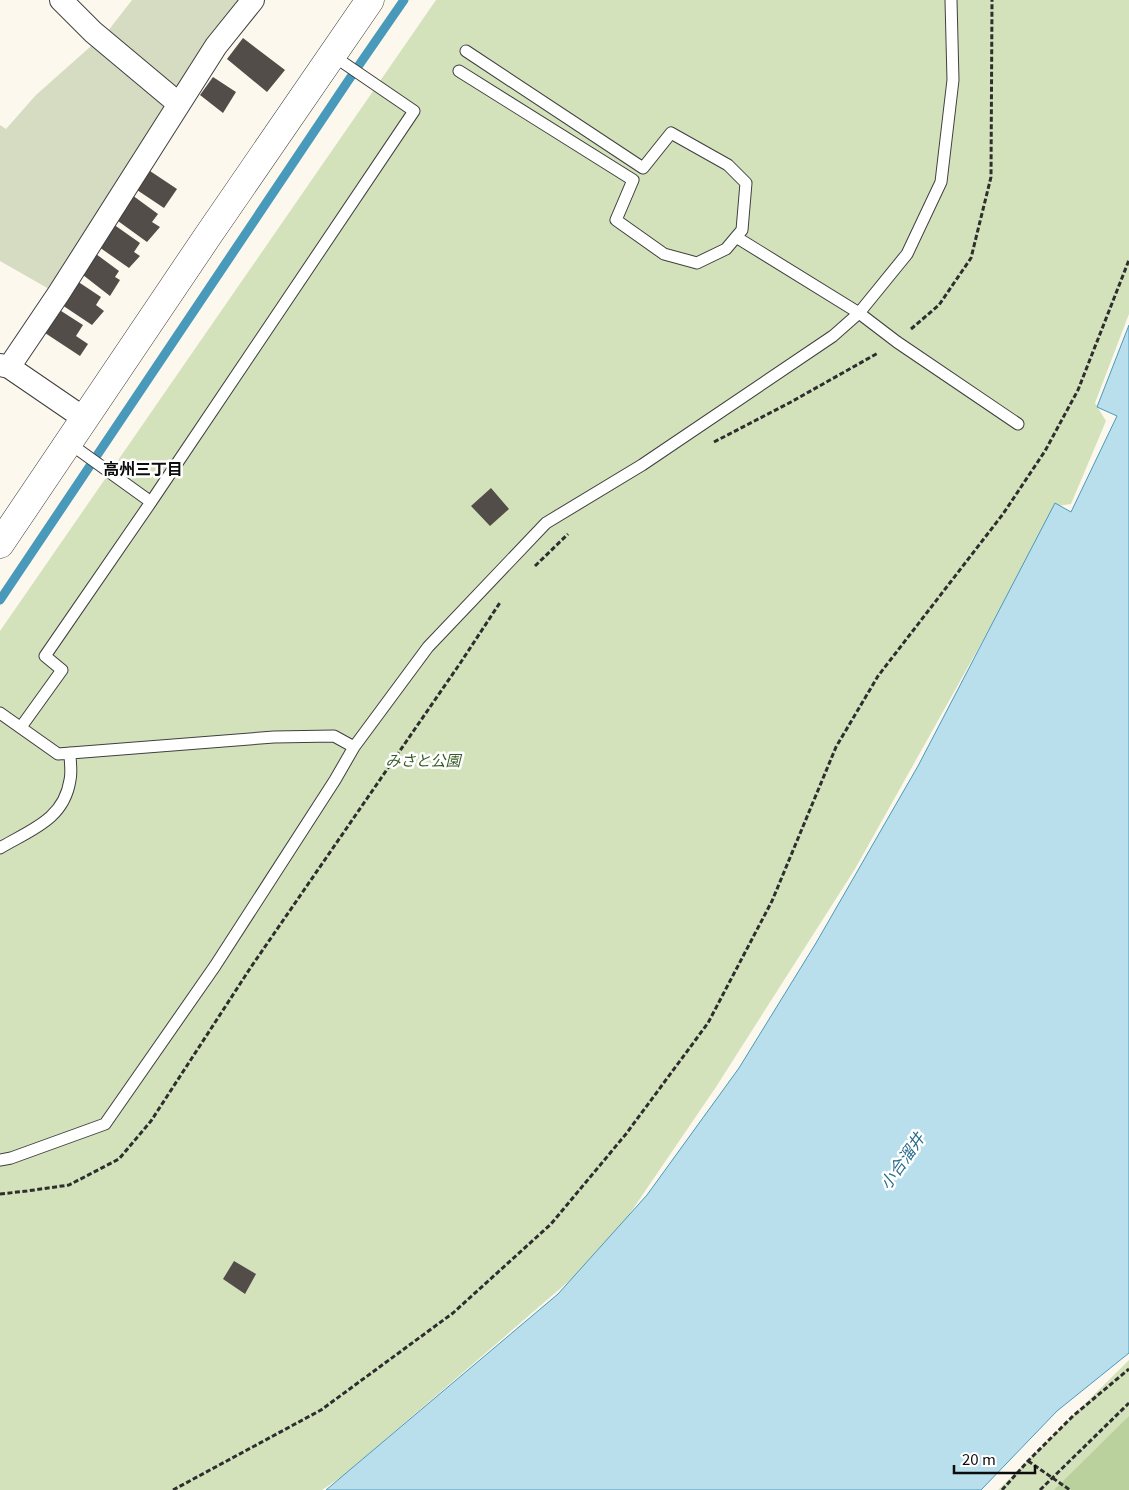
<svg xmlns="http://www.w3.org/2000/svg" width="1129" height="1490" font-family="Georgia,'Noto Sans JP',serif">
<rect width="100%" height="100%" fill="#fdf8ee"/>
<!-- green -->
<path fill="#d4e2bc" d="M436 0H1129V314L1095 403 1106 421 1071 504 1058 506 855 869 716 1087 605 1250 344 1475 322 1490H0V631Z
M1129 1360V1490H998Z"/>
<!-- forest -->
<path fill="#bad19d" d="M1129 1416V1490H1054Z"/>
<!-- cemetery -->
<path fill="#d6dcc2" d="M132 0H238L160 112 117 189 49 289 0 261V125L6 129 36 95 108 31Z"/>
<!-- water -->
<path fill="#b9dfed" stroke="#4999bb" d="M1129 325V1353L1057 1411 981 1490H326L558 1294 647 1195 739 1068 816 943 918 766 1055 503 1071 512 1117 416 1097 407Z"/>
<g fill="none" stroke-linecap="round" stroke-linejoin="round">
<!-- stream -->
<path stroke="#4999bb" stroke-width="9" d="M0 600 348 81 404 0"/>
</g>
<!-- building -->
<path fill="#534d4a" d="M243 38 285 70 267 92 227 59Z
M213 77 236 92 223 113 200 95Z
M150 171 177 189 164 208 137 190Z
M132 195 158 214 152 222 160 227 147 242 118 221Z
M113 224 140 243 134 252 140 256 129 268 99 247Z
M96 254 119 271 115 277 120 280 110 296 83 275Z
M77 281 101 297 96 305 104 311 92 325 62 305Z
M58 309 83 325 76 336 88 344 80 356 42 331Z
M491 488 509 509 490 526 471 506Z
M234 1261 256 1274 245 1294 223 1279Z"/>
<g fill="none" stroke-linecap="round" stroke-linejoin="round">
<defs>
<path id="service" d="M459 71 633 180 616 220 664 254 697 263 726 249 742 230 746 183 728 165 671 133 643 168 466 51
M736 237 859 313 897 342 1018 424
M69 443 151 502
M0 713 58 754 274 737 334 736 354 747
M21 727 62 670 45 656 151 502 414 111 332 55
M0 848C30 830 64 820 70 780 72 772 70 762 70 753
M0 1160 11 1158 105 1124 215 966 335 780 354 747 428 647 546 523 642 465 833 336 859 313 907 254 941 182 953 80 951 0"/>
<path id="minor" d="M61 0 93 32 179 104
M0 365 9 367 59 293 216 46 253 0
M9 367 85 419"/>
<path id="tertiary" d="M0 544 207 237 370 0"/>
</defs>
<!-- service casing -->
<use href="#service" stroke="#3f3f3f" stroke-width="13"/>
<!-- minor casing -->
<use href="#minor" stroke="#3f3f3f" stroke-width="24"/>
<!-- tertiary casing -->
<use href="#tertiary" stroke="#3f3f3f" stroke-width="29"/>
<!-- path -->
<path stroke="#2e2e2e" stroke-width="3" stroke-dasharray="5 2.5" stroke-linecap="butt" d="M911 329 939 305 971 258 991 177 992 0
M714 442 791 402 878 353
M535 566 568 534
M0 1194 27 1191 69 1185 119 1159 151 1121 251 967 461 662 501 601
M1028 1461 1070 1490
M173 1490 321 1410 453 1313 551 1224 626 1134 708 1023 772 901 836 747 878 676 1003 514 1045 451 1078 390 1129 260
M1002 1490 1028 1461 1073 1416 1129 1369
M1040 1490 1129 1403"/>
<!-- service -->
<use href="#service" stroke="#fff" stroke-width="11"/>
<!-- minor -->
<use href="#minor" stroke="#fff" stroke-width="22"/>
<!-- tertiary -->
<use href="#tertiary" stroke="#fff" stroke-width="28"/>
</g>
<g text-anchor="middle" stroke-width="5" stroke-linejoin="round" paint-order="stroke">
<!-- park labels -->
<g font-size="15" font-style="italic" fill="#365b25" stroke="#fff">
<text x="423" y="766">みさと公園</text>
</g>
<!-- neighbourhood labels -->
<g font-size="16" font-weight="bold" fill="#0c0c0c" stroke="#fff">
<text x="143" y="475">高州三丁目</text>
</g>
<!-- water labels -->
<g font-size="16" font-style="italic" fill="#266b8d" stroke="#fff">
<text transform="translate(902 1161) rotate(-55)" y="6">小合溜井</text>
</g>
</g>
<!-- scale -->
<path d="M954 1465v8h81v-8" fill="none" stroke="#0c0c0c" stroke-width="2.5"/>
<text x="962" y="1465" font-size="15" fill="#0c0c0c" stroke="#ffffff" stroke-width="4" paint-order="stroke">20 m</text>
</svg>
